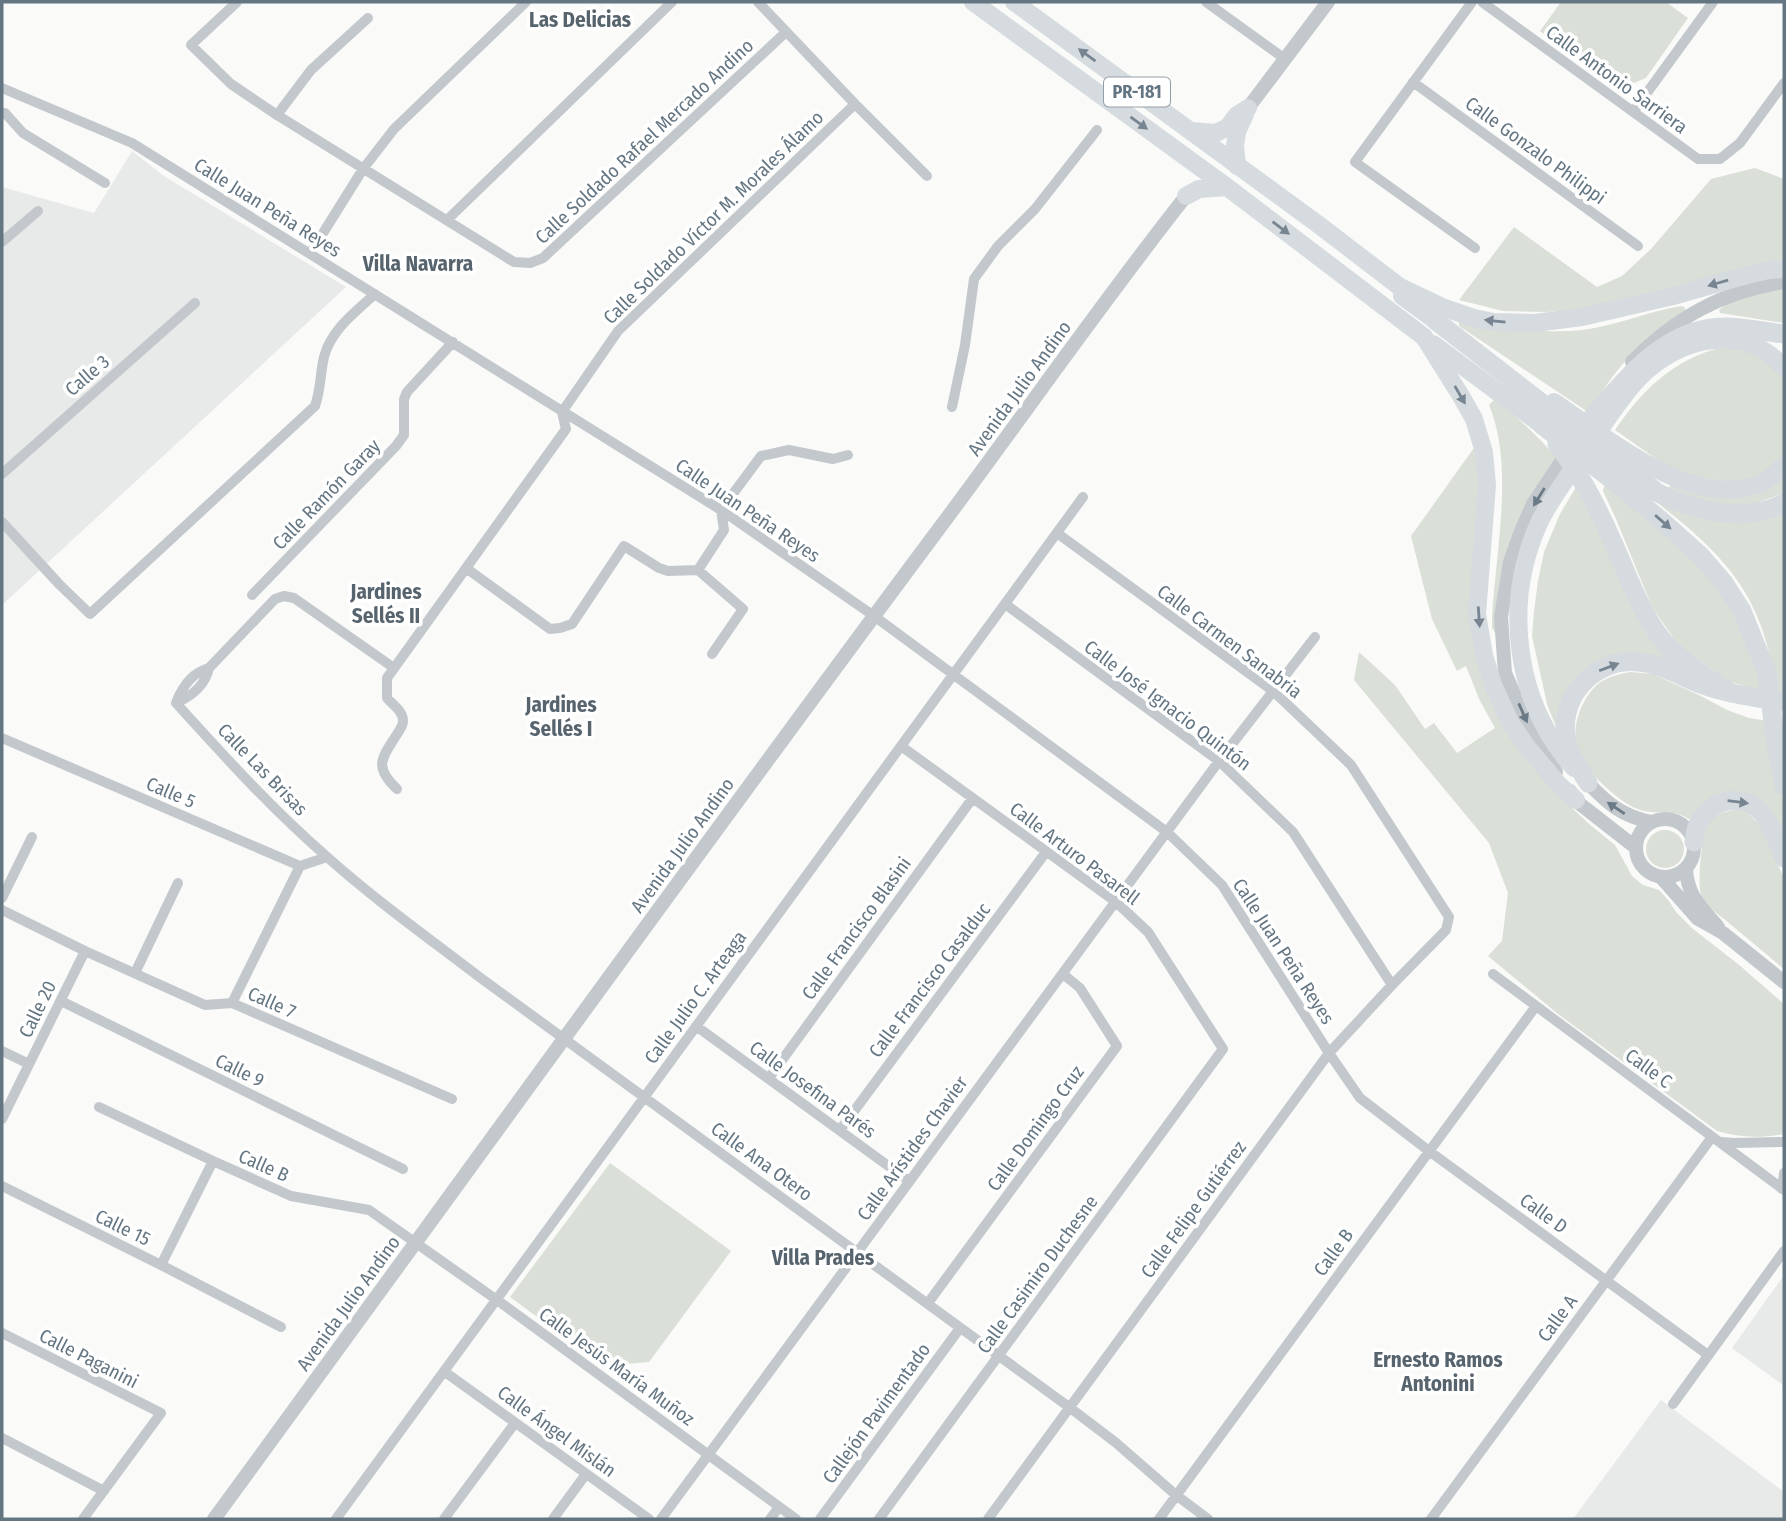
<svg xmlns="http://www.w3.org/2000/svg" width="1786" height="1521" font-family="'Fira Sans Condensed',sans-serif">
<rect width="100%" height="100%" fill="#fafaf8"/>
<!-- built -->
<path fill="#e8e9e9" d="M132 151 164 176 346 287 2 605V187L94 213Z
M1784 1275V1386L1732 1348Z
M1661 1400 1784 1492V1519H1573Z"/>
<!-- green -->
<path fill="#dadfd7" d="M1561 2H1666L1688 18 1646 78 1629 85 1608 82 1540 31Z
M1755 168 1784 179V262L1581 309 1547 312 1503 311 1459 300 1514 227 1597 287 1622 276 1651 249 1711 179Z
M1784 286V323L1720 313 1719 310C1732 297 1766 291 1784 286Z
M1682 306 1685 308V312L1631 354 1613 376 1588 412 1459 326V320C1499 325 1541 335 1582 330 1616 326 1648 311 1682 306Z
M1723 347 1747 349 1784 376V454L1774 468 1754 481 1738 483 1694 477 1662 463 1615 430C1643 389 1674 359 1723 347Z
M1494 400C1519 417 1539 438 1559 460L1496 634 1492 628V619C1495 553 1515 467 1489 405Z
M1476 445 1481 476 1477 645 1549 786 1589 824 1615 845 1632 876 1643 885 1659 890 1669 901 1676 912 1693 929 1738 964 1784 1004V1134C1761 1138 1740 1138 1717 1131L1558 1014 1488 956 1502 941 1508 893 1489 843 1354 680 1359 652 1395 685 1425 729 1434 723 1457 753 1495 728 1480 701 1466 666 1457 671 1432 619 1411 536Z
M1784 479V493L1752 505 1716 506 1669 488 1671 483 1753 493Z
M1632 483 1666 502 1784 510V694L1776 693C1764 583 1713 546 1632 483Z
M1604 486 1609 487 1680 546 1726 594 1766 692 1730 682 1679 646 1652 607 1616 519 1603 491Z
M1576 487 1670 662 1609 664 1556 727 1547 704 1532 636 1534 611 1538 581 1544 552 1560 514Z
M1630 672 1653 674 1701 696 1727 710 1749 718 1768 721 1784 804V849L1743 795 1692 821C1673 807 1660 816 1640 810 1632 807 1623 802 1616 796 1586 772 1563 743 1583 704 1595 681 1606 677 1630 672Z
M1736 810 1744 811 1751 816 1761 827 1784 878V969C1766 954 1748 939 1730 924 1721 916 1708 908 1702 898 1697 888 1701 852 1703 839 1704 820 1719 811 1736 810Z
M1646 849a19 19 0 1 1 38 0a19 19 0 1 1-38 0Z
M610 1163 731 1251 649 1362 604 1366 510 1297Z"/>
<g fill="none" stroke-linecap="round" stroke-linejoin="round">
<!-- minor -->
<path stroke="#c3c8cc" stroke-width="10" d="M237 2 191 45 231 84 277 115 514 262 530 263 543 258 786 32
M758 2 855 104 927 176
M1206 2 1285 59
M1472 2 1355 162 1475 248
M1482 2 1698 159H1720L1740 143 1784 83
M1413 82 1638 246
M2 88 132 143 721 510 874 616 1167 832 1222 885 1329 1053 1360 1098 1429 1151 1708 1355
M1633 112 1713 2
M5 113 23 133 105 183
M277 115 311 70 368 18
M447 220 672 2
M2 242 38 211
M310 254 363 169 394 129 526 2
M952 407 965 345 974 279 998 246 1035 209 1097 130
M2 474 195 303
M2 522 59 584 90 614 315 406C321 389 320 374 324 357 331 330 355 312 375 294
M466 568 550 629 560 628 572 624 624 546 659 568 668 571 698 570 724 530 721 510 761 456 789 450 833 459 848 455
M698 570 743 609 712 654
M252 595 396 446 404 435V399L407 392 453 342
M1005 604 1219 761 1293 832 1392 985
M176 703C224 756 272 809 326 856 374 899 427 937 478 976L1069 1407 1115 1442 1176 1495 1208 1519
M176 703C182 687 191 673 209 668L275 599 284 596 294 598 394 668
M176 703C192 696 205 686 209 668
M2 738 300 866 327 857
M397 789C371 765 384 756 399 731 401 728 403 725 403 721 403 711 393 705 387 698V678L566 429 562 412 618 331 855 104
M2 898 32 837
M2 910 85 951 205 1005 232 1003 452 1099
M135 973 178 883
M1493 974 1784 1190
M61 1001 403 1169
M232 1003 300 866
M696 1026 909 1181
M2 1051 29 1064
M769 1078 972 799
M99 1107 213 1161 291 1196 369 1210 497 1300 796 1519
M2 1119 85 951
M840 1130 1046 852
M1721 1142 1734 1143 1784 1142
M2 1186 161 1265 213 1161
M1782 1189 1784 1173
M161 1265 281 1327
M928 1303 1117 1046 1080 988 1063 974
M2 1333 161 1413 83 1519
M445 1372 649 1519
M1673 1404 1784 1251
M2 1438 104 1491
M336 1519 1083 497
M444 1519 515 1423
M553 1519 586 1474
M661 1519 1219 761 1315 637
M770 1519 779 1507
M820 1519 960 1328
M879 1519 1223 1049 1148 932 1116 902 901 746
M988 1519 1329 1053 1392 985 1446 930 1449 917 1351 765 1273 691 1057 533
M1159 1519 1536 1006
M1431 1519 1712 1137"/>
<!-- tertiary -->
<path stroke="#c3c8cc" stroke-width="14" d="M1248 108 1328 2
M1632 362C1676 317 1722 292 1784 282
M1556 772 1531 732 1505 673 1501 617 1510 562 1521 531 1533 504 1569 450
M1588 783C1608 804 1622 816 1651 822
M1570 791 1580 804 1635 847
M1636 848a29 29 0 1 1 58 0a29 29 0 1 1-58 0Z
M1686 868C1687 896 1701 907 1718 927
M1661 877 1698 919 1723 933 1784 982
M214 1519C454 1191 692 860 935 534 1019 422 1099 306 1186 196"/>
<!-- trunk -->
<path stroke="#d6dbdf" stroke-width="18" d="M973 2 1227 187 1424 337 1461 396 1474 419 1484 452 1487 485 1477 614 1484 655 1493 685 1510 722 1527 747 1559 785 1576 800
M1014 2 1319 225 1400 287 1442 307 1474 318 1494 322 1535 323 1582 317 1673 296 1736 278 1768 270 1784 269
M1191 131 1216 133 1228 127 1237 115 1248 108
M1237 166 1235 146 1237 132 1245 114
M1186 196 1199 189 1227 187
M1402 296 1447 329
M1433 344 1542 425
M1554 402C1606 437 1692 511 1759 484 1769 480 1777 472 1784 465
M1574 768C1514 702 1503 603 1539 523 1550 499 1573 470 1588 447 1604 424 1619 399 1639 378 1677 338 1744 321 1784 368"/>
<!-- motorway -->
<path stroke="#d6dbdf" stroke-width="19" d="M1436 321 1658 493C1696 511 1745 524 1784 503
M1590 420C1626 379 1665 327 1725 327 1744 327 1765 332 1784 334
M1542 425 1615 482 1663 522 1700 555 1724 583 1742 611 1767 673 1775 738 1784 786
M1557 444C1584 478 1602 517 1619 556 1631 584 1642 613 1660 637 1677 659 1708 678 1731 693
M1588 783C1581 771 1572 759 1568 745 1555 701 1592 657 1639 662 1663 664 1686 680 1709 687 1733 695 1759 698 1783 702
M1694 842C1695 832 1697 823 1703 816 1716 799 1741 795 1758 809 1771 821 1777 842 1784 858"/>
</g>
<!-- one-way arrows -->
<defs><path id="oneway-solid" d="M-6-.8H1V-3.2L6.5 0L1 3.2V.8H-6Z" transform="scale(1.75)"/></defs>
<g fill="#768591">
<use href="#oneway-solid" transform="translate(1087 55) rotate(-144)"/>
<use href="#oneway-solid" transform="translate(1139 123) rotate(36)"/>
<use href="#oneway-solid" transform="translate(1281 228) rotate(37)"/>
<use href="#oneway-solid" transform="translate(1718 283) rotate(164)"/>
<use href="#oneway-solid" transform="translate(1495 321) rotate(-174)"/>
<use href="#oneway-solid" transform="translate(1460 395) rotate(60)"/>
<use href="#oneway-solid" transform="translate(1663 522) rotate(41)"/>
<use href="#oneway-solid" transform="translate(1479 617) rotate(86)"/>
<use href="#oneway-solid" transform="translate(1609 667) rotate(-21)"/>
<use href="#oneway-solid" transform="translate(1738 802) rotate(7)"/>
</g>
<g fill="#6a7a87">
<use href="#oneway-solid" transform="translate(1539 497) rotate(122)"/>
<use href="#oneway-solid" transform="translate(1523 713) rotate(66)"/>
<use href="#oneway-solid" transform="translate(1616 808) rotate(-146)"/>
</g>
<g text-anchor="middle" stroke-width="7" stroke-linejoin="round" paint-order="stroke">
<!-- shield labels -->
<rect fill="#fff" stroke="#939fa8" stroke-width="2" x="1104" y="77.5" width="66" height="29" rx="5"/>
<g font-size="18" font-weight="bold" fill="#657683">
<text x="1137" y="98">PR-181</text>
</g>
<!-- street labels -->
<g font-size="19" fill="#657683" stroke="#fff">
<text transform="translate(1617 79) rotate(36)" y="7">Calle Antonio Sarriera</text>
<text transform="translate(644 141) rotate(-43)" y="7">Calle Soldado Rafael Mercado Andino</text>
<text transform="translate(1536 150) rotate(36)" y="7">Calle Gonzalo Philippi</text>
<text transform="translate(268 207) rotate(32)" y="7">Calle Juan Peña Reyes</text>
<text transform="translate(713 217) rotate(-44)" y="7">Calle Soldado Víctor M. Morales Álamo</text>
<text transform="translate(87 375) rotate(-41)" y="7">Calle 3</text>
<text transform="translate(1019 388) rotate(-54)" y="7">Avenida Julio Andino</text>
<text transform="translate(326 494) rotate(-46)" y="7">Calle Ramón Garay</text>
<text transform="translate(748 510) rotate(34)" y="7">Calle Juan Peña Reyes</text>
<text transform="translate(1230 641) rotate(37)" y="7">Calle Carmen Sanabria</text>
<text transform="translate(1168 705) rotate(37)" y="7">Calle José Ignacio Quintón</text>
<text transform="translate(263 769) rotate(46)" y="7">Calle Las Brisas</text>
<text transform="translate(171 792) rotate(23)" y="7">Calle 5</text>
<text transform="translate(682 845) rotate(-54)" y="7">Avenida Julio Andino</text>
<text transform="translate(1075 853) rotate(37)" y="7">Calle Arturo Pasarell</text>
<text transform="translate(856 928) rotate(-54)" y="7">Calle Francisco Blasini</text>
<text transform="translate(1284 951) rotate(57)" y="7">Calle Juan Peña Reyes</text>
<text transform="translate(929 980) rotate(-53)" y="7">Calle Francisco Casalduc</text>
<text transform="translate(695 997) rotate(-54)" y="7">Calle Julio C. Arteaga</text>
<text transform="translate(272 1002) rotate(24)" y="7">Calle 7</text>
<text transform="translate(37 1009) rotate(-64)" y="7">Calle 20</text>
<text transform="translate(1649 1068) rotate(36)" y="7">Calle C</text>
<text transform="translate(240 1070) rotate(26)" y="7">Calle 9</text>
<text transform="translate(813 1089) rotate(36)" y="7">Calle Josefina Parés</text>
<text transform="translate(1035 1128) rotate(-54)" y="7">Calle Domingo Cruz</text>
<text transform="translate(912 1148) rotate(-54)" y="7">Calle Arístides Chavier</text>
<text transform="translate(762 1161) rotate(36)" y="7">Calle Ana Otero</text>
<text transform="translate(264 1165) rotate(24)" y="7">Calle B</text>
<text transform="translate(1193 1209) rotate(-54)" y="7">Calle Felipe Gutiérrez</text>
<text transform="translate(1544 1213) rotate(36)" y="7">Calle D</text>
<text transform="translate(123 1227) rotate(26)" y="7">Calle 15</text>
<text transform="translate(1333 1252) rotate(-54)" y="7">Calle B</text>
<text transform="translate(1037 1274) rotate(-54)" y="7">Calle Casimiro Duchesne</text>
<text transform="translate(348 1303) rotate(-54)" y="7">Avenida Julio Andino</text>
<text transform="translate(1557 1318) rotate(-54)" y="7">Calle A</text>
<text transform="translate(89 1358) rotate(27)" y="7">Calle Paganini</text>
<text transform="translate(617 1366) rotate(36)" y="7">Calle Jesús María Muñoz</text>
<text transform="translate(876 1413) rotate(-54)" y="7">Callejón Pavimentado</text>
<text transform="translate(557 1431) rotate(36)" y="7">Calle Ángel Mislán</text>
</g>
<!-- neighbourhood labels -->
<g font-size="21" font-weight="bold" fill="#57646e" stroke="#fff">
<text x="580" y="27">Las Delicias</text>
<text x="418" y="271">Villa Navarra</text>
<text x="386" y="599">Jardines<tspan x="386" dy="24">Sellés II</tspan></text>
<text x="561" y="712">Jardines<tspan x="561" dy="24">Sellés I</tspan></text>
<text x="823" y="1265">Villa Prades</text>
<text x="1438" y="1367">Ernesto Ramos<tspan x="1438" dy="24">Antonini</tspan></text>
</g>
</g>
<!-- border -->
<rect width="1786" height="1521" fill="none" stroke="#657683" stroke-width="7"/>
</svg>
